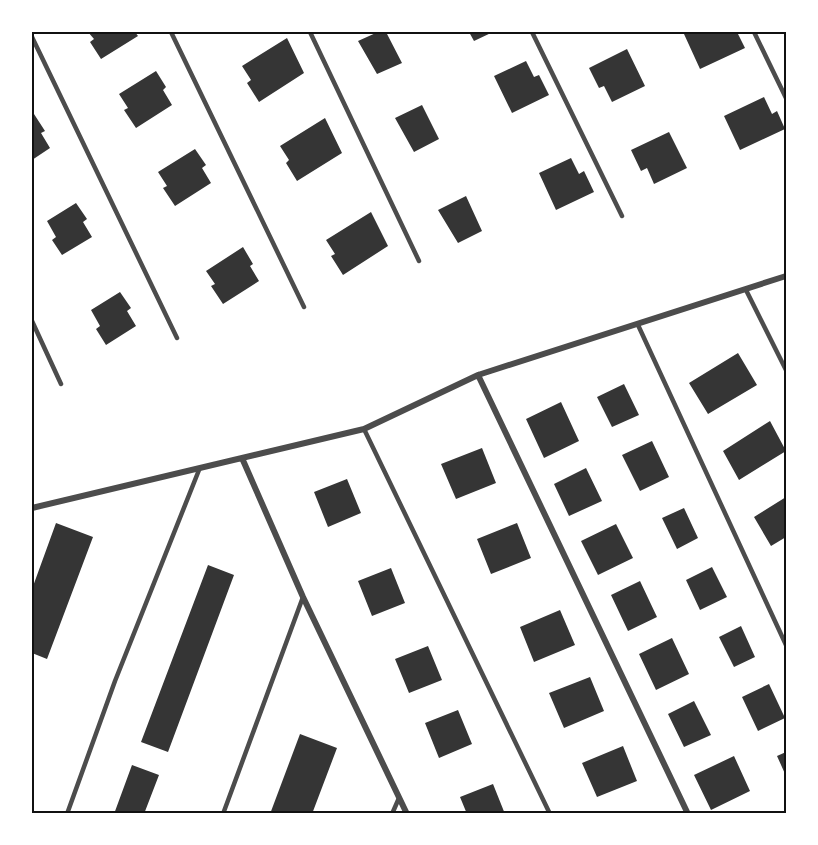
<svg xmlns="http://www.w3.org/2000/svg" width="818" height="845" font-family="Barlow,sans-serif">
<rect width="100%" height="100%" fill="#fff"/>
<!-- building -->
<path fill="#353535" d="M88 32H135L138 36 101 59 90 42 94 39Z
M378 32H386L402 63 377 74 358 41Z
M469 32H493L474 41Z
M690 32H737L745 48 700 69 684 34Z
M287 38 304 73 259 102 247 83 251 80 242 66Z
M627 49 645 86 612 102 604 86 599 88 589 68Z
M526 61 534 77 539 75 549 95 512 113 494 76Z
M156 71 166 87 163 90 172 105 136 128 124 110 128 108 119 94Z
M764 97 772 114 777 111 785 129 740 150 724 116Z
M422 105 439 139 414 152 395 118Z
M34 114 45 131 41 133 50 148 32 160V116Z
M325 118 342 153 297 181 286 163 289 160 280 146Z
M669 132 687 168 654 184 647 168 641 171 631 150Z
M195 149 206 165 202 168 211 183 175 206 163 188 167 186 158 172Z
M571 158 579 174 584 171 594 192 556 210 539 173Z
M466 196 482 231 458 243 438 210Z
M76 203 87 219 83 222 92 237 62 255 52 240 56 237 47 221Z
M371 212 388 246 343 275 331 256 335 254 326 240Z
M243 247 253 264 250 266 259 281 223 304 211 286 215 284 206 271Z
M120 292 131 308 127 311 136 326 106 345 96 329 100 326 91 310Z
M738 353 757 385 708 414 689 383Z
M624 384 639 415 612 427 597 397Z
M561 402 579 441 544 458 526 419Z
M770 421 786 451 739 480 723 451Z
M652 441 669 477 640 491 622 455Z
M482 448 496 483 456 499 441 464Z
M586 468 602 501 569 516 554 484Z
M347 479 361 513 328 527 314 492Z
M786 497V537L771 546 754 517Z
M684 508 698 538 677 549 662 518Z
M56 523 93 537 47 659 32 653V589Z
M517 523 531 558 491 574 477 539Z
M616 524 633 558 598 575 581 541Z
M208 565 234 575 168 752 141 742Z
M712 567 727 597 700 610 686 580Z
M391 568 405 603 372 616 358 581Z
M640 581 657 617 628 631 611 595Z
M560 610 575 645 534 662 520 627Z
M741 626 755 657 734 667 719 637Z
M672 638 689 674 656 690 639 654Z
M428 646 442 680 409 693 395 659Z
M590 677 604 711 564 728 549 693Z
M769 684 785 718 758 731 742 697Z
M694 701 711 735 684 747 668 714Z
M458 710 472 744 439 758 425 723Z
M300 734 337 748 312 814H270Z
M623 746 637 781 597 797 582 763Z
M786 752V776L777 756Z
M734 756 750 791 711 810 694 775Z
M132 765 159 775 144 814H114Z
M493 784 505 814H467L460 797Z"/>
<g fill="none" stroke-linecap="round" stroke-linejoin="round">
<!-- service -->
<path stroke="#4c4c4c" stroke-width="4.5" d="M171 32 304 307
M310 32 419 261
M532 32 622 216
M754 32 786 98
M32 37 177 338
M746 290 786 370
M32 321 61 384
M638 325 786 645
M364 429 550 814
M67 814 115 681 199 470
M223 814 303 597
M392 814 399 798"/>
<!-- minor -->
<path stroke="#4c4c4c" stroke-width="6" d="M478 375 688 814
M242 458 303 597 407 814
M32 508 364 429 478 375 786 276"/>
</g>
<!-- border -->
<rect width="818" height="845" fill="none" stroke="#ffffff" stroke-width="66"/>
<rect x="33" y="33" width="752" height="779" fill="none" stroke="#111" stroke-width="2"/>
</svg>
